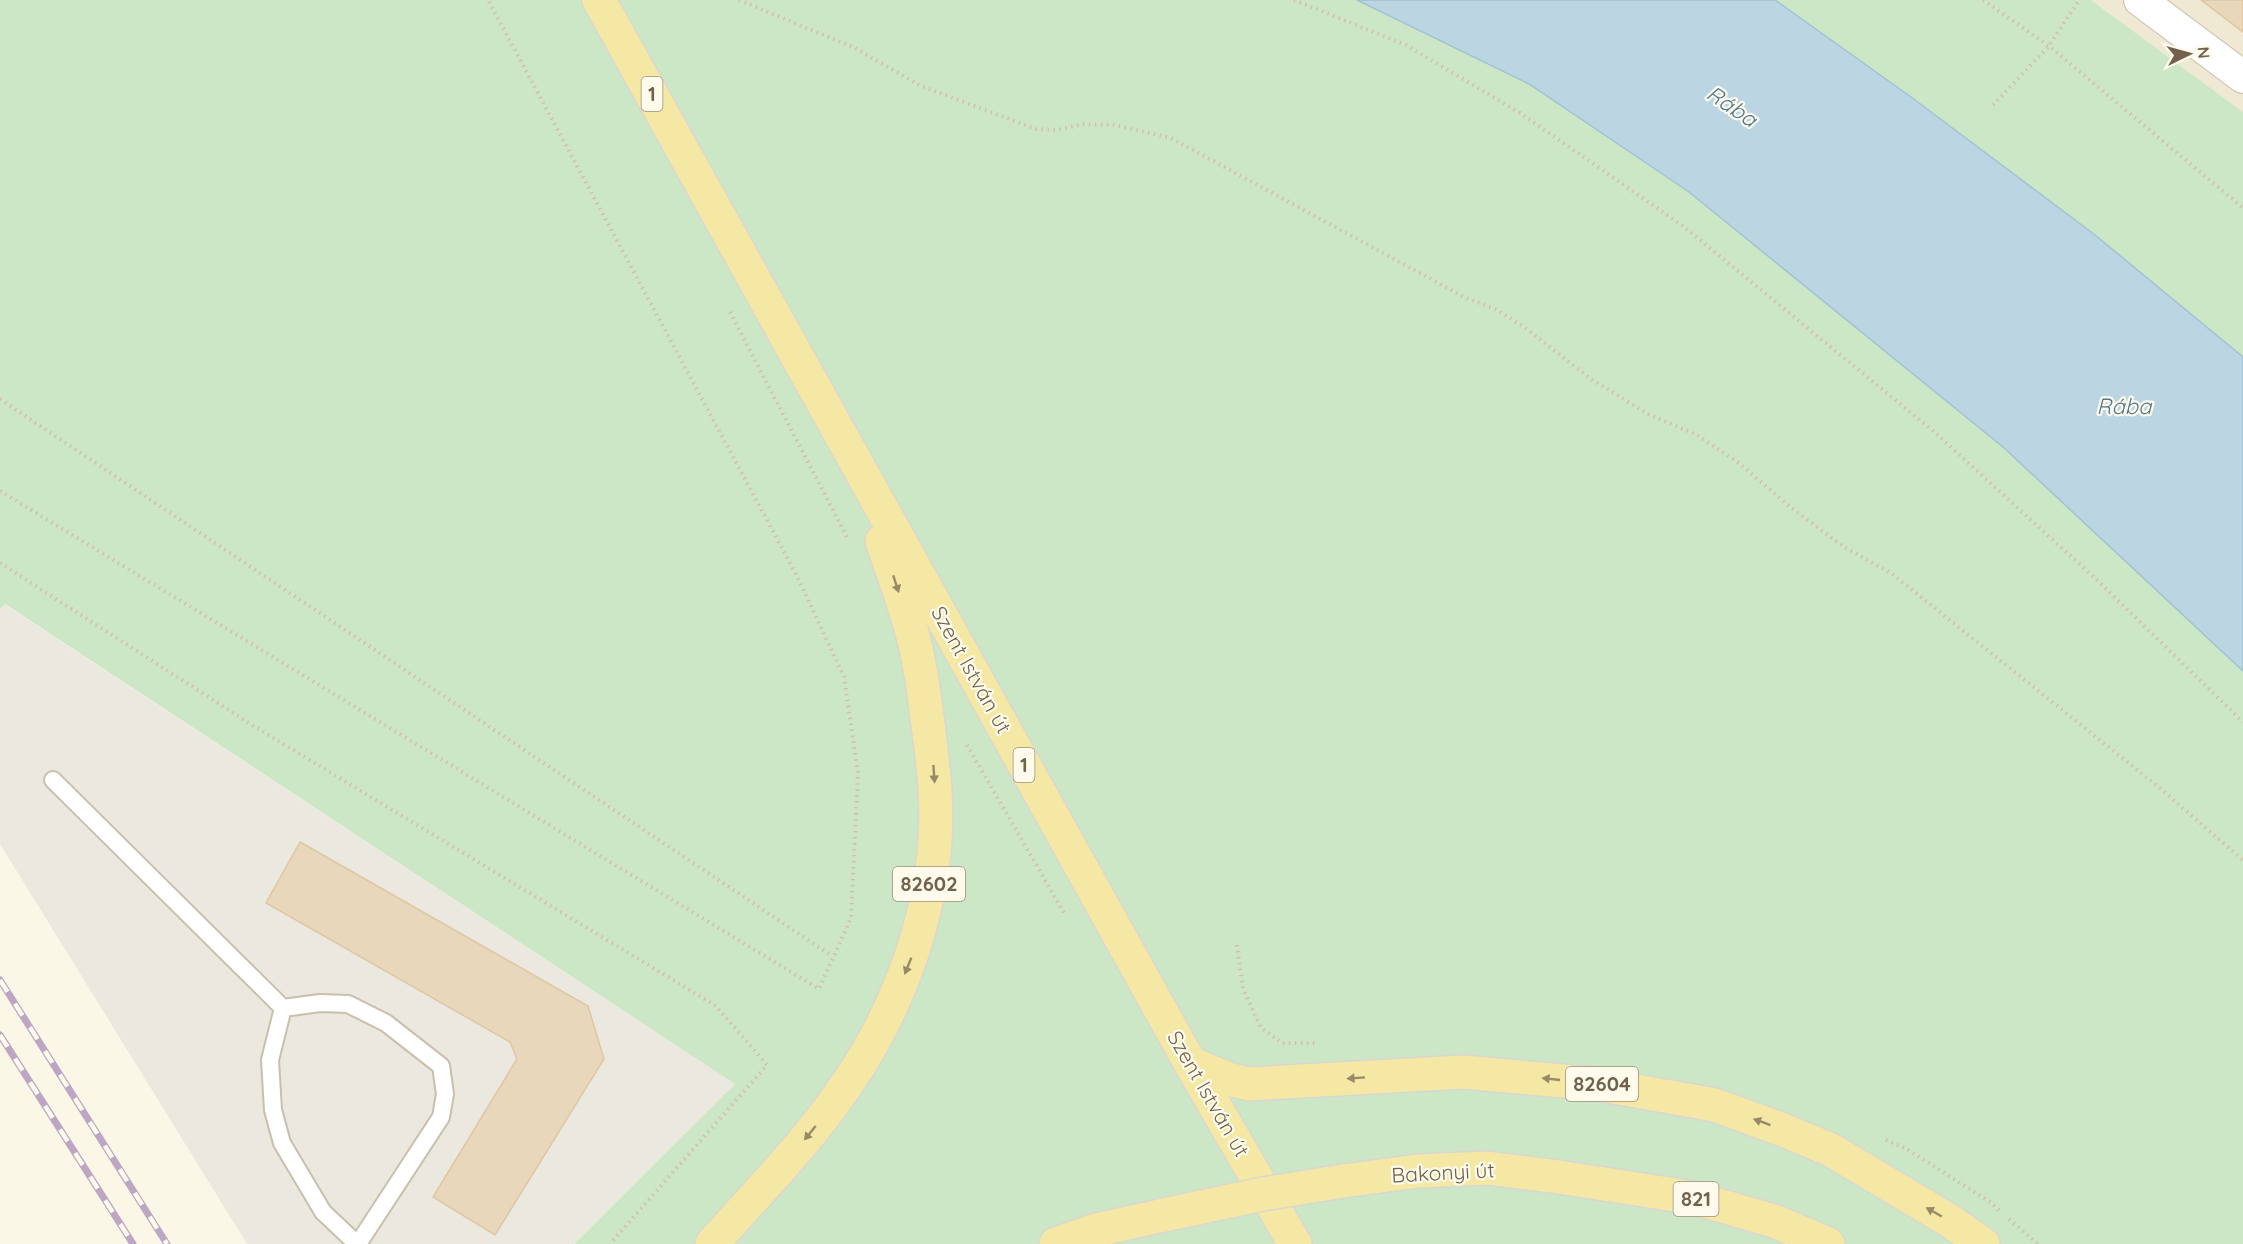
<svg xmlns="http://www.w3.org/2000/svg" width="2243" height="1244" font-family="Quicksand,sans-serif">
<rect width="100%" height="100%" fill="#fbf7e6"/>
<!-- residential -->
<path fill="#efe8d2" d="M2091 0H2243V112Z"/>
<!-- industrial -->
<path fill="#ebe8e0" d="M4 604 735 1084 574 1244H247L0 844V609Z"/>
<!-- green -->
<path fill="#cce7c6" d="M0 0H1357L1529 84 1689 192 2003 447 2243 671V1244H574L735 1084 5 604 0 609Z
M1775 0H2091L2243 112V357L2095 235 1911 97Z"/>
<!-- water -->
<path fill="#bcd5e3" stroke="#a3c1d4" stroke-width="1.5" d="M1357 0H1775L1911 97 2095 235 2243 357V671L2003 447 1689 192 1529 84Z"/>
<!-- building -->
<path fill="#e9d7bb" stroke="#dfc7a2" stroke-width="1.5" d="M2201 0H2243V32Z
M300 842 588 1006 604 1059 495 1235 433 1197 517 1059 510 1042 266 903Z"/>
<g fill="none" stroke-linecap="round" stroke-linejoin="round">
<defs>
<path id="lane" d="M53 780 283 1008 270 1060 273 1110 282 1143 323 1212 357 1244
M283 1008 320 1003 348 1004 386 1023 441 1066 445 1094 441 1117 358 1244"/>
<path id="street" d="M2140 0 2243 77"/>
<path id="primary" d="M599 0 1190 1063 1295 1244
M1190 1063 1228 1079 1249 1084 1463 1072 1597 1084 1715 1105 1783 1130 1831 1150 1950 1221 1983 1244
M1343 1181 1418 1171 1487 1168 1559 1177 1694 1198 1774 1221 1828 1244
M712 1244C758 1192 808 1142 847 1084 894 1016 925 935 934 853 939 807 933 761 927 717 924 691 920 665 914 640 906 607 893 574 882 541
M1056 1244 1096 1230 1164 1215"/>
</defs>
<!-- lane casing -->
<use href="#lane" stroke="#c9bfab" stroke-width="20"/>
<!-- street casing -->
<use href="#street" stroke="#c9bfab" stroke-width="34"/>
<!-- primary casing -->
<use href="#primary" stroke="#dad6d1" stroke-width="36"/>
<!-- path -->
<path stroke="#d3c0a3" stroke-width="4" stroke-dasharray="1.5 4.5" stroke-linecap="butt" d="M739 0 855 48 921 86 1036 129 1057 130 1084 124 1114 125 1171 138 1464 297 1495 309 1524 327 1591 379 1648 414 1697 435 1739 463 1790 507 1844 547 1891 573 2161 789 2243 860
M1294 0 1406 45 1520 113 1683 226 1932 430 2097 580 2243 722
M1983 0 2049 46 2243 208
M1993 105 2049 46 2079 0
M730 312 848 539
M0 399 832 956
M0 491 819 989 851 918 858 773 844 677 798 578 488 0
M0 563 252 725 716 1006 767 1065 610 1244
M967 745 1064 913
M1237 945 1243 989 1261 1028 1282 1043H1317
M1886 1140 1907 1149 1990 1202 2001 1212
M2009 1219 2038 1244"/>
<!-- lane -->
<use href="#lane" stroke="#fff" stroke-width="16"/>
<!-- street -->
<use href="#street" stroke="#fff" stroke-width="32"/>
<!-- primary -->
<use href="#primary" stroke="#f4e8a4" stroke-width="33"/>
<defs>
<path id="rail" d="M0 980 167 1244
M0 1035 133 1244"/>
</defs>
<!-- rail casing -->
<use href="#rail" stroke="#bca6c3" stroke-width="7"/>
<!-- rail -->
<use href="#rail" stroke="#fefbec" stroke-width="4.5" stroke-dasharray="14" stroke-linecap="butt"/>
<defs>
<path id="primary-bridge" d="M1164 1215 1263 1194 1343 1181"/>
</defs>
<!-- primary-bridge casing -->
<use href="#primary-bridge" stroke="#dad6d1" stroke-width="36" stroke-linecap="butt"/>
<!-- primary-bridge -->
<use href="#primary-bridge" stroke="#f4e8a4" stroke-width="33"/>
</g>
<!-- one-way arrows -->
<defs><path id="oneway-solid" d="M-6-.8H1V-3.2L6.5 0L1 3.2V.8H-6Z" transform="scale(1.5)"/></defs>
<g fill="#998a67">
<use href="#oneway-solid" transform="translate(896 584) rotate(72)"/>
<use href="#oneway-solid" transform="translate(934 774) rotate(86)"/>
<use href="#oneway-solid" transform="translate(908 966) rotate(112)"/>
<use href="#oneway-solid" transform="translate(1356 1078) rotate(176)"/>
<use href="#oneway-solid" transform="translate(1551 1079) rotate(-174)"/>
<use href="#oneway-solid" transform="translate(1762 1122) rotate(-160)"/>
<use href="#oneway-solid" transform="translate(810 1133) rotate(129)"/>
<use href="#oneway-solid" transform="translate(1934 1212) rotate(-150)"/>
</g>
<g text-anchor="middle" stroke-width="4.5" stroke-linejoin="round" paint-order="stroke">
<!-- shield labels -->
<g fill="#fefbec" stroke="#9c907d" stroke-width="1.5">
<rect x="641.5" y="77" width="21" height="34" rx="4.5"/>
<rect x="1013.5" y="748" width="21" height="34" rx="4.5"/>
<rect x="893" y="867" width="72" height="34" rx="4.5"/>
<rect x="1566" y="1067" width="72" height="34" rx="4.5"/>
<rect x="1673.5" y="1182" width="45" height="34" rx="4.5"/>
</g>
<g font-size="20" font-weight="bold" fill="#72624d">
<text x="652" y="101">1</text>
<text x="1024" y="772">1</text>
<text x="929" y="891">82602</text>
<text x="1602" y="1091">82604</text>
<text x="1696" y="1206">821</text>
</g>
<!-- street labels -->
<g font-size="21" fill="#72624d" stroke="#fefbec">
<text transform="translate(971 670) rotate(61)" y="7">Szent István út</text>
<text transform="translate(1208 1094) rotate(60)" y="7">Szent István út</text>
<text transform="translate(1443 1173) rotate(-3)" y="7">Bakonyi út</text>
</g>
<!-- water labels -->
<g font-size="22" font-style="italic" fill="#4f7891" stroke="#fefbec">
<text transform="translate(1732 106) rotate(34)" y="8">Rába</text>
<text x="2124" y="414">Rába</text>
</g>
</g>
<!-- north arrow -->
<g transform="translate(2189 54) rotate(85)" stroke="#fefbec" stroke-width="4.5" paint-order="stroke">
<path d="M0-4.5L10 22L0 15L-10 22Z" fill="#72624d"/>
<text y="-9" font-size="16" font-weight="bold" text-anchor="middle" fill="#72624d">N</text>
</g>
</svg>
